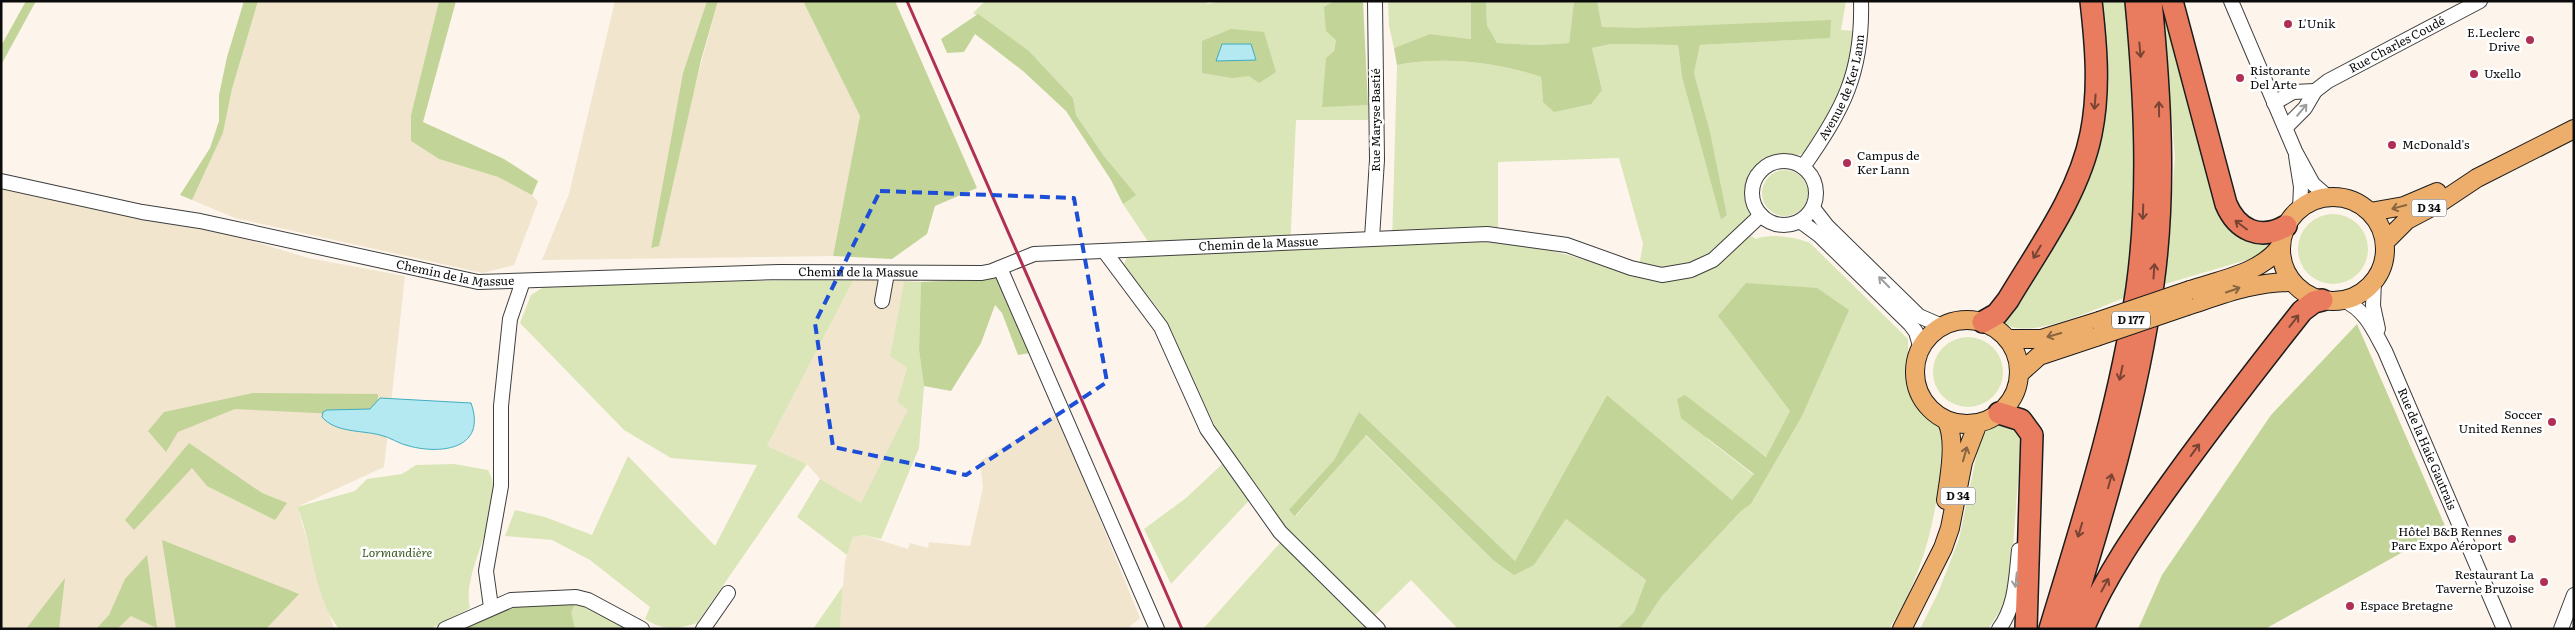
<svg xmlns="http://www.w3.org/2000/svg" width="2575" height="630" font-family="Literata,serif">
<rect width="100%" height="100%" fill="#fdf5eb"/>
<!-- farmland -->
<path fill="#f1e5cd" d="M258 1H439L411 115V141L439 159 498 177 532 195 538 202 514 265 483 273 235 218 192 200 223 133 232 89Z
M615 1H707L683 73 651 248 718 1H803L860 116 833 256 542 260 569 194Z
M1 186 220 231 308 258 405 276 384 467 297 507 334 629H1Z
M854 279 904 281 890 356 907 368 897 402 909 410 861 504 820 479 807 464 767 446Z
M1057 414 1140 618 1127 629H840L845 561 853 537 864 535 908 549 910 543 928 548 929 542 970 546 983 488 980 461Z"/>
<!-- green -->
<path fill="#dae5b8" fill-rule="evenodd" d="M985 1H1208L1207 4 1224 1H1335L1336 40 1322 106 1368 105V120H1296L1290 249 1392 244 1397 65C1443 56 1497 62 1541 77L1543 102 1602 90 1592 48 1611 44 1678 45 1682 77 1721 220 1727 215 1710 133 1694 73 1700 45 1789 40 1602 27 1597 1H1846L1841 30 1855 31 1854 49 1838 102 1805 153C1778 162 1754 156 1748 192 1747 202 1751 211 1749 220L1742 226 1737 227 1756 239C1769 233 1797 237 1810 243L1908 339C1909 364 1903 386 1919 408 1925 416 1935 422 1941 430 1943 498 1926 572 1889 629H1640L1662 596 1741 511 1751 504 1801 418 1718 316 1790 411 1767 457 1741 439 1706 438 1754 475 1732 500 1607 395 1515 561 1359 413 1334 460 1290 510 1296 516 1365 435 1493 560 1534 565 1566 519 1646 580 1634 612 1617 629H1458L1411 580 1364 626 1366 629H1203L1288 534 1257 492 1171 584 1144 529 1186 498 1233 454 1216 428 1160 311 1124 265 1126 258 1148 256 1149 243 1123 204 1135 195 1104 156 1076 115 1073 98 1029 51 973 13ZM1619 158 1643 244 1637 277C1591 259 1545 249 1498 239V162Z
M1388 1H1471V39L1430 34 1394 48 1389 26Z
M1486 1H1574L1569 43 1537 45 1497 43 1487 25Z
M2098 1H2126C2132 73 2135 146 2133 219 2132 245 2127 272 2124 298 2094 309 2033 340 2004 324L2079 199Z
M2162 1 2220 201 2279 236 2260 256 2165 284 2175 157Z
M1762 193a23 23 0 1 1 46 0a23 23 0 1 1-46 0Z
M2298 249a35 35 0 1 1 70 0a35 35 0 1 1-70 0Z
M854 279 767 446 807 464 697 623C677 630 662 630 645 619L650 607 590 560 552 540 505 536 515 510 545 517 592 535 628 456 715 546 757 465 671 458 624 430 520 323 531 295 547 285Z
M904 281 921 282 919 350 924 386 919 448 881 539 864 535 853 537 847 555 797 517 820 479 861 503 908 410 897 402 907 368 890 356Z
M1933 372a35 35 0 1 1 70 0a35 35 0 1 1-70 0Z
M2003 425 2017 432 2021 439 2011 575 2006 602 1988 629H1920L1938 593 1959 539 1979 444C1985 432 1989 425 2003 425Z
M454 464 488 470C510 507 460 569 470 608L430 629H339C312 593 314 547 297 507L355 491 367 479 402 474 416 465Z
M843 586 840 629H813Z
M514 604H581L628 629H460Z"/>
<!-- forest -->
<path fill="#c2d498" d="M26 1H36L1 65V46Z
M244 1H258L232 89 223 133 192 200 180 195 210 148 219 121V95L227 57Z
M439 1H456L423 122 504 159 538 181 532 195 498 177 439 159 411 141V115Z
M707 1H718L701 60 659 246 651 248 683 73Z
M803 1H895L977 188 935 206 927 234 892 259 833 256 860 116Z
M1335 1H1363L1368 105 1322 107 1326 58 1334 51 1336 40 1326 31 1324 7Z
M1471 1H1486L1487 25 1497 43 1537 45 1569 43 1574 1H1597L1602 27 1638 28 1831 20 1830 38 1700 45 1694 73 1710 132 1727 215 1721 220 1682 77 1678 45 1611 44 1592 48 1602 90 1591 104 1554 112 1543 102 1541 77C1498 62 1442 56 1397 65L1394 48 1430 34 1471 39Z
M978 14 1029 51 1073 98 1076 115 1104 156 1136 195 1123 204 1111 180 1066 111 1023 71 975 34 964 52 947 53 941 39Z
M1231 29 1264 32 1276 72 1259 83 1249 76 1232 78 1202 73V41Z
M997 278 1036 352 1018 355 1002 313 995 305 981 343 951 391 924 386 919 350 921 282Z
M1746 283 1817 288 1849 310 1801 418 1751 504 1741 511 1662 596 1640 629H1617L1634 612 1646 580 1566 519 1534 565 1514 575 1493 560 1366 435 1295 516 1289 510 1334 460 1359 412 1515 561 1607 395 1732 500 1754 474 1681 418 1677 399 1685 395 1766 457 1790 411 1718 316Z
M2357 324 2446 528 2265 629H2138L2162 575 2271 415Z
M253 393 378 394 377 416 235 409 178 432 166 452 148 431 164 412Z
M189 443 262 493 287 503 275 520 207 486 192 468 134 530 125 520Z
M162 540 299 594 266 629H176Z
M147 555 157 628 131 616 117 629H96L109 615 125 579Z
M65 578 59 629H26Z
M576 602 571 612 575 629H460L514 604Z"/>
<!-- water -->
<path fill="#b4e9f1" stroke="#40adc2" d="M1222 44H1251L1256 60 1216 61Z
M380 398 471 403C487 448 443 455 409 446 399 444 390 437 380 435 361 430 336 433 322 417L323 412 327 410 370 409Z"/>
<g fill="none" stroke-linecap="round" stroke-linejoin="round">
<defs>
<g id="minor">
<path d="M2231 1 2295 151 2313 184 2328 197"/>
<path d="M2274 103 2293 92 2315 91"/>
<path id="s1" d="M2286 127 2305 108 2315 91 2328 81 2480 1"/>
<path d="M2296 156 2301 187 2300 208"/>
<circle cx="1784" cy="193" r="32"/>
<path id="s2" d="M1803 167C1843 110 1863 73 1861 1"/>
<path id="s3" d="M1 181 142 212 200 221 478 282 780 272 982 273 992 271 1034 254 1487 234 1567 245 1631 268 1662 275 1691 270 1713 260 1761 215"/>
<path d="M1813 208 1827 226 1919 316 1942 326"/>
<path d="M1800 221 1819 235 1910 324 1916 332 1921 349"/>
<path d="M1372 238 1377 160 1375 1"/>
<path d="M1105 252 1161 327 1207 429 1280 532 1378 629"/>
<path d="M1000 268 1157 629"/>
<path d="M2374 281 2373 306 2378 329"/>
<path id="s4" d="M2343 300C2366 310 2374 331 2385 351L2504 629"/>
<path d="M882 301 887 273"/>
<path d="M491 607 486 571 501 486V406L510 319 523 281"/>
<path d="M445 629 511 600 576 597 588 600 642 629"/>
<path d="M703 629 728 593"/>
<path d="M1999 629C2016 606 2016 578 2019 550"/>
<path d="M2561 629 2574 595"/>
</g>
<path id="major" d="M2281 249a52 52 0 1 1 104 0a52 52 0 1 1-104 0Z
M2370 212 2404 206 2437 192
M2385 242 2407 220 2441 202 2477 178 2574 129
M2190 290C2219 280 2263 273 2281 245
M2187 306C2224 294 2253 282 2292 282
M1915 372a52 52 0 1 1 104 0a52 52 0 1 1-104 0Z
M2008 339H2041L2099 321
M2019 374 2039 356 2096 337
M1946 500C1949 480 1957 438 1946 420
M1902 629 1943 548 1950 528 1963 462 1978 423"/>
<path id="highway" d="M2172 1 2226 204C2237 230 2260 241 2286 226
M1983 322 1997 314 2008 300C2039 248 2079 194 2091 134 2100 90 2096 45 2091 1
M1999 413 2021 420 2032 435 2026 629
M2050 629C2084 517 2120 405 2137 288 2150 194 2145 96 2136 1
M2067 629C2102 516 2137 402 2153 284 2166 191 2160 94 2151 1
M2083 629C2105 576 2138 529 2171 483 2213 425 2257 368 2302 311L2314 302 2322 300"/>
</defs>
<!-- minor casing -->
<use href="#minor" stroke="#3e3e3e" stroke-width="16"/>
<!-- major casing -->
<use href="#major" stroke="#1c1c1c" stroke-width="20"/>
<!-- highway casing -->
<use href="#highway" stroke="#1c1c1c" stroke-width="24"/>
<!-- minor -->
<use href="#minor" stroke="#fff" stroke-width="14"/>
<!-- major -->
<use href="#major" stroke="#eeae6b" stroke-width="18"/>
<!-- highway -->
<use href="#highway" stroke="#e97c5e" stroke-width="21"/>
<!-- rail -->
<path stroke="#b02f54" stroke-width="3" d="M907 1 1182 629"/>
<defs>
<path id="major-bridge" d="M2099 321 2190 290
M2096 337 2187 306"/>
</defs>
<!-- major-bridge casing -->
<use href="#major-bridge" stroke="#1c1c1c" stroke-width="20" stroke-linecap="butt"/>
<!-- major-bridge -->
<use href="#major-bridge" stroke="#eeae6b" stroke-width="18"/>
</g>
<!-- one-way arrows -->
<defs><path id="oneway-shaft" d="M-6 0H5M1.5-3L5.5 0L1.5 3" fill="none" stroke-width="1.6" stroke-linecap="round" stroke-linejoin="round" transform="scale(1.25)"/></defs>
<g stroke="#7a4434">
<use href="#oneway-shaft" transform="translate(2140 50) rotate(85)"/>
<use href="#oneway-shaft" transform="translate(2095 102) rotate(95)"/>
<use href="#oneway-shaft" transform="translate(2159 109) rotate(-91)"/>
<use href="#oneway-shaft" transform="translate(2143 212) rotate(92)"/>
<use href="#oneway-shaft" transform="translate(2241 225) rotate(-143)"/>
<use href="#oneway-shaft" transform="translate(2037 252) rotate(120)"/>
<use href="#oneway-shaft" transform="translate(2154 271) rotate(-86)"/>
<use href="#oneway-shaft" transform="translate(2294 321) rotate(-52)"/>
<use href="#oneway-shaft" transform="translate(2121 373) rotate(102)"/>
<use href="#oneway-shaft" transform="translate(2195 450) rotate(-54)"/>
<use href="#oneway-shaft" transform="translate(2110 481) rotate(-75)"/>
<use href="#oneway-shaft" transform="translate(2080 530) rotate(107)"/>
<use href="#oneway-shaft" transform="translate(2105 585) rotate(-61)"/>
</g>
<g stroke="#9d9d9d">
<use href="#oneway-shaft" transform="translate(2302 110) rotate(-50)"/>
<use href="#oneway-shaft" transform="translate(1884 282) rotate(-135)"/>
<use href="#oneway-shaft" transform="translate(2016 580) rotate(96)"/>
</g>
<g stroke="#886540">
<use href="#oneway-shaft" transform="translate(2399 207) rotate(165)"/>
<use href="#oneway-shaft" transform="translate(2233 290) rotate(-19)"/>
<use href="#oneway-shaft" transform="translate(2054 335) rotate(164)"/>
<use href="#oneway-shaft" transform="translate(1965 454) rotate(-74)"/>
</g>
<!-- marked area -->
<path fill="none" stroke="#1d4ed8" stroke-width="4" stroke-dasharray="10 6" stroke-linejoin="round" d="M880 191 1074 198 1107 382 966 475 833 447 815 323Z"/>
<!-- markers -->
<g fill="#b02f54" stroke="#fff" stroke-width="2">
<circle cx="2288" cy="24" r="5"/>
<circle cx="2530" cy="40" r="5"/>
<circle cx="2474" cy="74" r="5"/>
<circle cx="2240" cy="78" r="5"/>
<circle cx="2392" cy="145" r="5"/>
<circle cx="1847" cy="163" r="5"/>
<circle cx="2552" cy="422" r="5"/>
<circle cx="2512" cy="539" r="5"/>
<circle cx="2544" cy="582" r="5"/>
<circle cx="2350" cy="606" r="5"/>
</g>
<g text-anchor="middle" stroke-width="5" stroke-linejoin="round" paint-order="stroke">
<!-- shield labels -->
<g fill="#fff" stroke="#545454" stroke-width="1">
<rect x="2411.5" y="199.5" width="35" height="17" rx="4"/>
<rect x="2112" y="311.5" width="38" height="17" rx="4"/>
<rect x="1940.5" y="487.5" width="35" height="17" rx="4"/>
</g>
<g font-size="11" font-weight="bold" fill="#0b0b0b">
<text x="2429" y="212">D 34</text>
<text x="2131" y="324">D 177</text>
<text x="1958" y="500">D 34</text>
</g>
<!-- poi labels -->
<g font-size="12" fill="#0b0b0b" stroke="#fff" text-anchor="start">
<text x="2298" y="28">L'Unik</text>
<text x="2520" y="37" text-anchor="end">E.Leclerc<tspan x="2520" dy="14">Drive</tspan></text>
<text x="2250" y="75">Ristorante<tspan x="2250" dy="14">Del Arte</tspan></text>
<text x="2484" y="78">Uxello</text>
<text x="2402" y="149">McDonald's</text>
<text x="1857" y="160">Campus de<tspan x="1857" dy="14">Ker Lann</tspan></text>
<text x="2542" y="419" text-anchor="end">Soccer<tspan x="2542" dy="14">United Rennes</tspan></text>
<text x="2502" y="536" text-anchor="end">Hôtel B&amp;B Rennes<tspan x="2502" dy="14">Parc Expo Aéroport</tspan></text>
<text x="2534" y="579" text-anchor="end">Restaurant La<tspan x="2534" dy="14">Taverne Bruzoise</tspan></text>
<text x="2360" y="610">Espace Bretagne</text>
</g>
<!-- street labels -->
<g font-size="12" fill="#0b0b0b" stroke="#fff">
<text dy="4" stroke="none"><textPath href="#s1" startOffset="141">Rue Charles Coudé</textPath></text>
<text dy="4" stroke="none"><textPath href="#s2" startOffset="90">Avenue de Ker Lann</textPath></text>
<text transform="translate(1376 120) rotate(-90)" y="4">Rue Maryse Bastié</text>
<text dy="4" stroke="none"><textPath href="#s3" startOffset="1272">Chemin de la Massue</textPath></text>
<text dy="4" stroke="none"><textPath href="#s3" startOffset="464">Chemin de la Massue</textPath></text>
<text dy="4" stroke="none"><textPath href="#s3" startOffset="868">Chemin de la Massue</textPath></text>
<text dy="4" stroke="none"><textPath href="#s4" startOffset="174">Rue de la Haie Gautrais</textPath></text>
</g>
<!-- park labels -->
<g font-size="12" font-style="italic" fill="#3c5d21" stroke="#fff">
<text x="397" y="557">Lormandière</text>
</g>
</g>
<!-- border -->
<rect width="2575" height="630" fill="none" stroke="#0b0b0b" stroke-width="5"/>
</svg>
